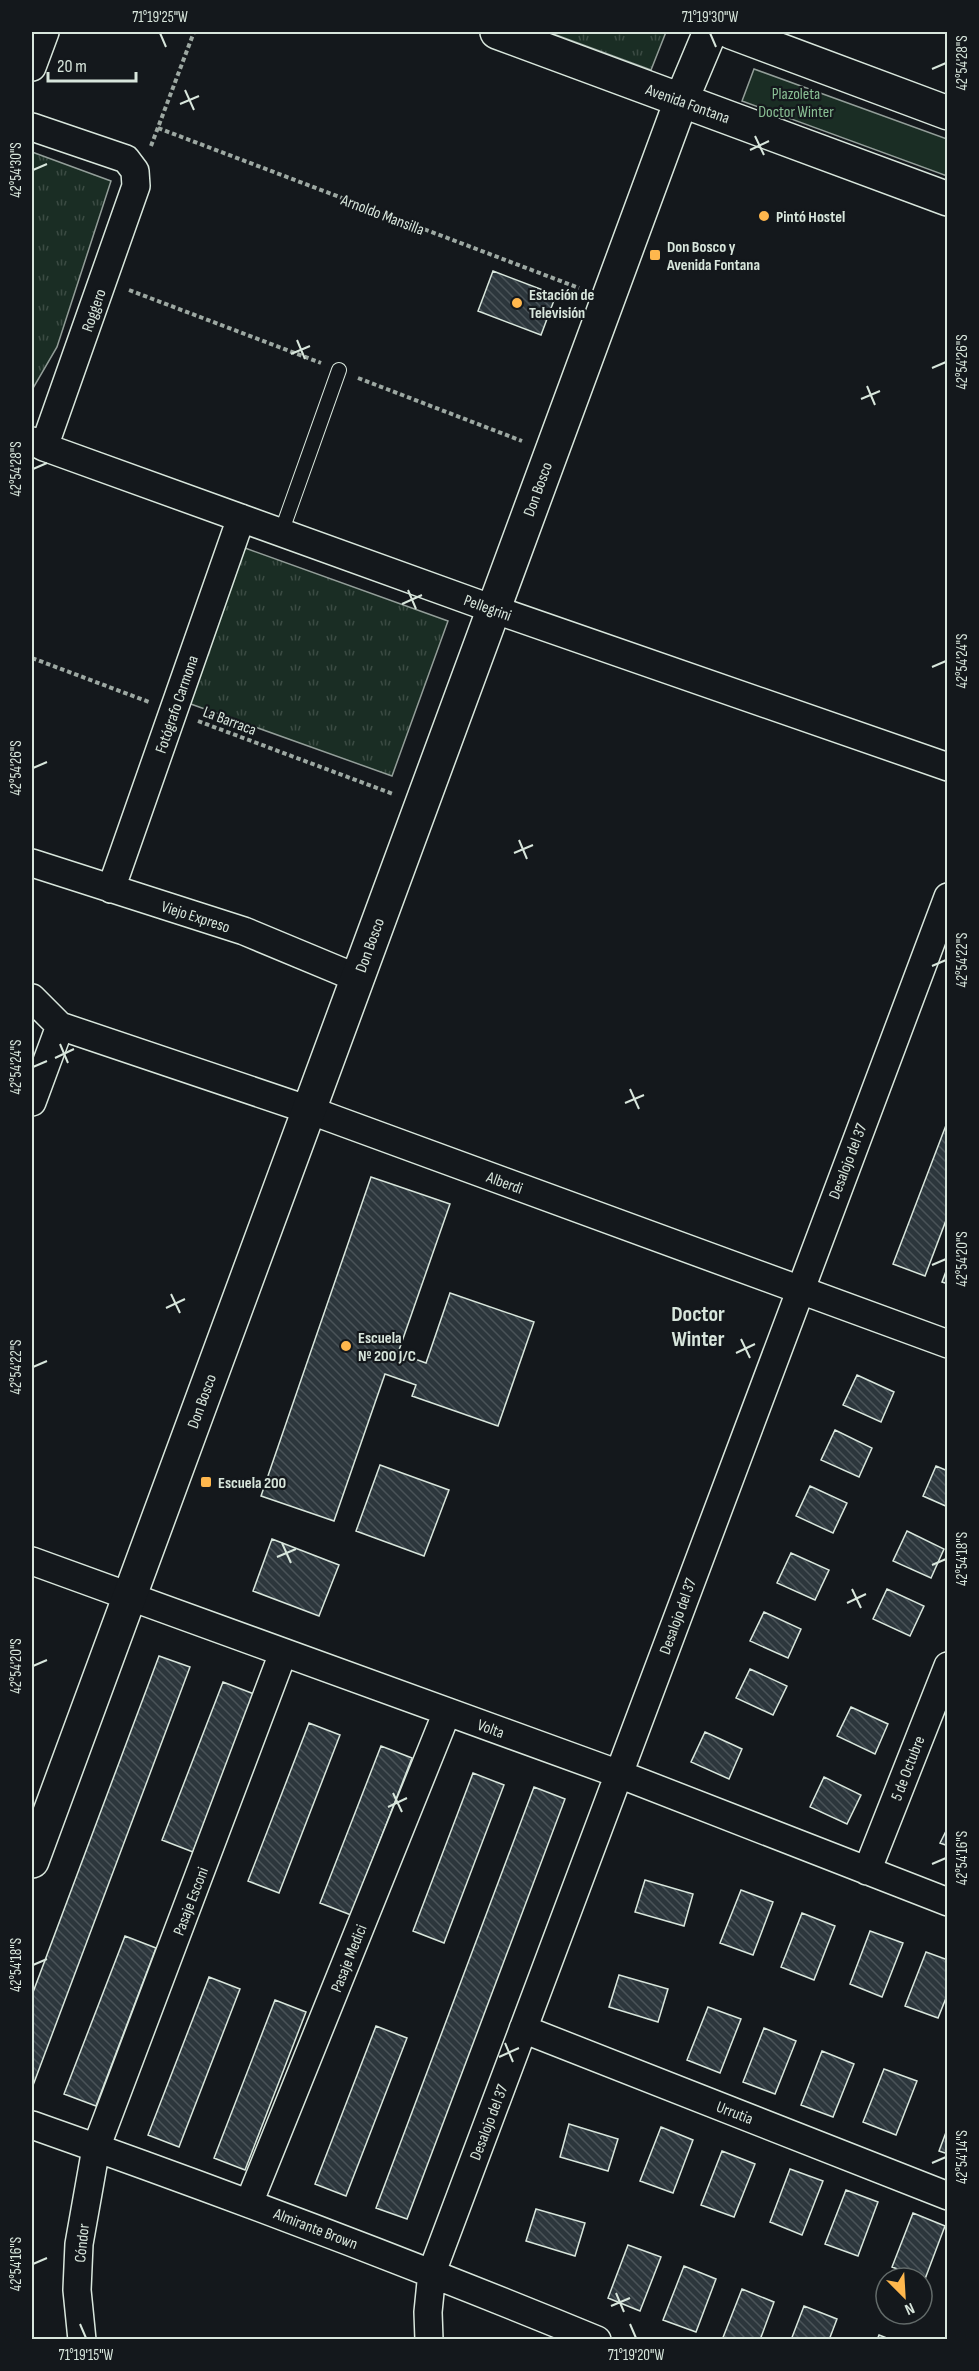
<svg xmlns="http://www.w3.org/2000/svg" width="979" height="2371" font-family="'Sofia Sans Condensed',sans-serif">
<defs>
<pattern id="grass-tufts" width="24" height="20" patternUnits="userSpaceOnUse" patternTransform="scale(1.5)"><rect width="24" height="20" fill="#1a2d24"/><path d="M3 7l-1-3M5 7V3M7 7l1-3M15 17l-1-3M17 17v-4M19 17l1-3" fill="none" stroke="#3b4b43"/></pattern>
<pattern id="building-back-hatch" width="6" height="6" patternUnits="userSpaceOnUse" patternTransform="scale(1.5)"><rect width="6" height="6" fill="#2c363c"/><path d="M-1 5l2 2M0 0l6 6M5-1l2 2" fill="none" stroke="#4a5358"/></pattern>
</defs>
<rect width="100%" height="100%" fill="#14181c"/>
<!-- grass -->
<path fill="url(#grass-tufts)" stroke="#939e99" stroke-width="1.5" d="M548 32H666L651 70Z
M32 152 111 181 57 347 32 390Z
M245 548 448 621 392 776 188 703Z"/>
<!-- park -->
<path fill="#1a2d24" stroke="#939e99" stroke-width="1.5" d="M754 69 947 139V176L742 101Z"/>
<!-- building -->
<path fill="url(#building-back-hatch)" stroke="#d8e6dc" stroke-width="1.5" d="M493 271 556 295 541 335 478 311Z
M948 1120V1215L925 1276 893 1264Z
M371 1177 450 1204 398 1353 426 1363 450 1293 534 1322 498 1426 412 1396 416 1385 385 1374 334 1521 261 1496Z
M948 1266V1284L942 1282Z
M857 1375 894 1392 881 1422 843 1405Z
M835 1430 872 1448 859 1477 821 1460Z
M380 1465 449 1490 424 1556 356 1531Z
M936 1466 948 1471V1507L923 1496Z
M810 1486 847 1503 833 1533 796 1516Z
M907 1531 944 1549 931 1578 893 1561Z
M272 1539 339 1565 319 1616 253 1591Z
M791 1553 829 1570 815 1600 777 1583Z
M887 1589 924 1606 910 1636 873 1619Z
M764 1612 801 1629 788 1658 750 1641Z
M159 1656 190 1667 32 2088V1995Z
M750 1669 787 1686 773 1715 736 1698Z
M223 1682 254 1694 193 1852 162 1840Z
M851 1707 888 1724 875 1754 837 1736Z
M309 1723 340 1735 279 1893 248 1881Z
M705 1732 742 1749 729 1779 691 1762Z
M381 1746 412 1758 351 1915 320 1903Z
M473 1773 504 1785 444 1943 413 1931Z
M824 1777 861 1795 847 1824 810 1807Z
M534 1787 565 1799 407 2219 376 2208Z
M948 1827V1846L940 1843Z
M645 1880 693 1894 684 1926 635 1912Z
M741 1890 773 1902 753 1955 720 1943Z
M802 1913 835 1926 814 1980 781 1967Z
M870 1931 903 1943 882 1997 850 1984Z
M125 1936 156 1948 96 2106 64 2094Z
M926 1952 948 1960V1993L938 2018 905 2006Z
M619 1975 668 1989 658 2022 609 2007Z
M209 1977 240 1989 179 2147 148 2135Z
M275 2000 306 2012 245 2170 214 2158Z
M708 2007 741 2019 720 2073 687 2060Z
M376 2026 407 2038 346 2196 315 2184Z
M764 2028 796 2041 775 2094 743 2082Z
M822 2051 854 2064 833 2117 801 2105Z
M884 2069 917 2081 896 2135 863 2122Z
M569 2124 618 2139 608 2171 560 2157Z
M661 2127 693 2140 673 2193 640 2181Z
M948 2127V2154L939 2151Z
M722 2151 755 2164 734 2217 701 2205Z
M790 2169 823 2181 802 2235 770 2222Z
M846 2190 878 2202 858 2256 825 2244Z
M536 2209 585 2223 575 2256 526 2241Z
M913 2213 945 2226 925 2279 892 2267Z
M628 2245 661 2257 640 2311 608 2298Z
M684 2266 716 2279 696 2332 663 2320Z
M742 2289 774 2302 760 2340H722Z
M804 2306 837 2319 829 2340H791Z
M879 2335 892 2340H877Z"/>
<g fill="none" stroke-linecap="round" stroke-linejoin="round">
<defs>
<path id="service" d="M281 533 339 370"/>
<path id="minor" d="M32 67 45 32
M32 127 126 159 135 171 136 186 44 447
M32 441 44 447 493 609 948 767
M32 863 244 931 357 978
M111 889 241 518
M32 998 60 1026 309 1110 948 1344
M32 1102 60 1026
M32 1561 619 1774 948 1902
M867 1871 948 1666
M523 2029 948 2196
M32 2125C222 2192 410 2263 597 2340
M249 2203 447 1712
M82 2340 77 2290 79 2244 96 2148 283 1653
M429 2340 428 2312 432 2272 948 897"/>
<path id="tertiary" d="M497 32 948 199
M731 32 948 113
M32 1861 681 101 710 32"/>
</defs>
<!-- service casing -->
<use href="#service" stroke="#d8e6dc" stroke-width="16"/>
<!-- minor casing -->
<use href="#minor" stroke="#d8e6dc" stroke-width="30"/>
<!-- tertiary casing -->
<use href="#tertiary" stroke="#d8e6dc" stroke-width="36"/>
<!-- path -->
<path stroke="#9da8a2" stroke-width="4" stroke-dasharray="4.5 3" stroke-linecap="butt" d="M158 128 579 288
M151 146 194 32
M129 290 321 363
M358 378 522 441
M32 658 149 702
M198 721 393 794"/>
<!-- service -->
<use href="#service" stroke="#14181c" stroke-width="14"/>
<!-- minor -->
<use href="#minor" stroke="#14181c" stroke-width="27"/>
<!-- tertiary -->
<use href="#tertiary" stroke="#14181c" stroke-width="33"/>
</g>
<!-- ticks -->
<path fill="none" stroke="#d8e6dc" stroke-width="2" d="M160 33 166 47M710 33 716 47M932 69 946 63M185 90 194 110M180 104 199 96M755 136 764 155M750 150 769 141M33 170 47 164M297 340 305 359M291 354 310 346M932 368 946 362M867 386 875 405M861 399 880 391M33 469 47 463M408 590 416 609M402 604 422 595M932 667 946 661M33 768 47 762M519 840 527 859M514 853 533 845M932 966 946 960M60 1044 68 1063M55 1058 74 1049M33 1067 47 1061M630 1089 639 1109M625 1103 644 1095M932 1265 946 1259M171 1294 180 1313M166 1308 185 1299M741 1339 750 1358M736 1353 755 1344M33 1367 47 1361M282 1543 291 1563M277 1557 296 1549M932 1565 946 1559M852 1589 861 1608M847 1603 866 1594M33 1666 47 1660M393 1793 402 1812M388 1807 407 1798M932 1864 946 1858M33 1965 47 1959M505 2043 513 2062M499 2057 519 2048M932 2163 946 2157M33 2264 47 2258M616 2293 624 2312M611 2306 630 2298M80 2324 86 2338M630 2324 636 2338"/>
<!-- markers -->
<g fill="#ffb74d" stroke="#14181c" stroke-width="2">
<circle cx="764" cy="216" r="6"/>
<rect x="649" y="249" width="12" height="12" rx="3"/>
<circle cx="517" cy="303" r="6"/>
<circle cx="346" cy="1346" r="6"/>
<rect x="200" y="1476" width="12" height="12" rx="3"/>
</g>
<g text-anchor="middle" stroke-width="4.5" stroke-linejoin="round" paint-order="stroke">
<!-- park labels -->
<g font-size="16" fill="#8ac095" stroke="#14181c">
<text x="796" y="99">Plazoleta<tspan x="796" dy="18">Doctor Winter</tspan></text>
</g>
<!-- street labels -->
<g font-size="16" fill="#d8e6dc" stroke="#14181c">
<text transform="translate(688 103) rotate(20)" y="6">Avenida Fontana</text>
<text transform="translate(383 214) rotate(21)" y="6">Arnoldo Mansilla</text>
<text transform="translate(93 310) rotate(-71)" y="6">Roggero</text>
<text transform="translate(537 489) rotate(-70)" y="6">Don Bosco</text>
<text transform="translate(488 607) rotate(20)" y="6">Pellegrini</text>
<text transform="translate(176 704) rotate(-71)" y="6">Fotógrafo Carmona</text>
<text transform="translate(230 720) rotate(21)" y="6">La Barraca</text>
<text transform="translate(196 916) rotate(18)" y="6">Viejo Expreso</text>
<text transform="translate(369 945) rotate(-70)" y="6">Don Bosco</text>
<text transform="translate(847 1161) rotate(-69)" y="6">Desalojo del 37</text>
<text transform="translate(505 1182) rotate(20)" y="6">Alberdi</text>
<text transform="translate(201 1401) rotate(-70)" y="6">Don Bosco</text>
<text transform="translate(677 1616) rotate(-70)" y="6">Desalojo del 37</text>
<text transform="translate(491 1728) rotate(20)" y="6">Volta</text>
<text transform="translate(907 1768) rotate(-69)" y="6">5 de Octubre</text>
<text transform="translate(190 1901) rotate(-69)" y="6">Pasaje Esconi</text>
<text transform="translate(348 1958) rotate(-68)" y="6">Pasaje Medici</text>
<text transform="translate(735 2112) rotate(21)" y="6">Urrutia</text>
<text transform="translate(488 2122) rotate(-69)" y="6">Desalojo del 37</text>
<text transform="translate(316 2228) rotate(21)" y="6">Almirante Brown</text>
<text transform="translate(81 2243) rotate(-84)" y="6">Cóndor</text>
</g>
<!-- poi labels -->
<g font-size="16" font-weight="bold" fill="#d8e6dc" stroke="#14181c" text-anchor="start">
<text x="776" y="222">Pintó Hostel</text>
<text x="667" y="252">Don Bosco y<tspan x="667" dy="18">Avenida Fontana</tspan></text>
<text x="529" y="300">Estación de<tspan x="529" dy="18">Televisión</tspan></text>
<text x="358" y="1343">Escuela<tspan x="358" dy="18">Nº 200 J/C</tspan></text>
<text x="218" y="1488">Escuela 200</text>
</g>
<!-- district labels -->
<g font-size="22" font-weight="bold" fill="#d8e6dc" stroke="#14181c">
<text x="698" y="1321">Doctor<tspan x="698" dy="25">Winter</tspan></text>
</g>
</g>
<!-- border -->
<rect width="979" height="2371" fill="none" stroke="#14181c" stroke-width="66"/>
<!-- north arrow -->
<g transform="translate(904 2296) rotate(156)"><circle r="28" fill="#14181c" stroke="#626a69" stroke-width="1.5"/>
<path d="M0-4.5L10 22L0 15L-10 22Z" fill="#ffb74d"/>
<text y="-9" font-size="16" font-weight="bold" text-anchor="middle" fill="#d8e6dc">N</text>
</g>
<!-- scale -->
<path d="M48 72v9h88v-9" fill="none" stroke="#d8e6dc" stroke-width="3"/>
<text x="57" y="72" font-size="18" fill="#d8e6dc" stroke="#14181c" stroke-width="4.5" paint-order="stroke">20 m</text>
<rect x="33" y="33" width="913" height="2305" fill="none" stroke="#d8e6dc" stroke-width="2"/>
<g font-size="15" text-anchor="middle" fill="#d8e6dc">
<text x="160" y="22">71°19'25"W</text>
<text x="710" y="22">71°19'30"W</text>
<text transform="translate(962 63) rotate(-90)" y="5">42°54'28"S</text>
<text transform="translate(16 170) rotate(-90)" y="5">42°54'30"S</text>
<text transform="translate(962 362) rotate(-90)" y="5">42°54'26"S</text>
<text transform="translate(16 469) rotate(-90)" y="5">42°54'28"S</text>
<text transform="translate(962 661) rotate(-90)" y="5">42°54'24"S</text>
<text transform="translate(16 768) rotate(-90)" y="5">42°54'26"S</text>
<text transform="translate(962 960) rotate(-90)" y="5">42°54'22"S</text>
<text transform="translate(16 1067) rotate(-90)" y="5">42°54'24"S</text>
<text transform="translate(962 1259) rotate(-90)" y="5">42°54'20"S</text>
<text transform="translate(16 1367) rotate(-90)" y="5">42°54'22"S</text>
<text transform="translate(962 1559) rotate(-90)" y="5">42°54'18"S</text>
<text transform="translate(16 1666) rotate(-90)" y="5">42°54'20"S</text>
<text transform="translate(962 1858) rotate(-90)" y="5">42°54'16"S</text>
<text transform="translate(16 1965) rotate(-90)" y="5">42°54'18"S</text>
<text transform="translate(962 2157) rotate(-90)" y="5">42°54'14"S</text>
<text transform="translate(16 2264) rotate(-90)" y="5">42°54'16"S</text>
<text x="86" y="2360">71°19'15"W</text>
<text x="636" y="2360">71°19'20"W</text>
</g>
</svg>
